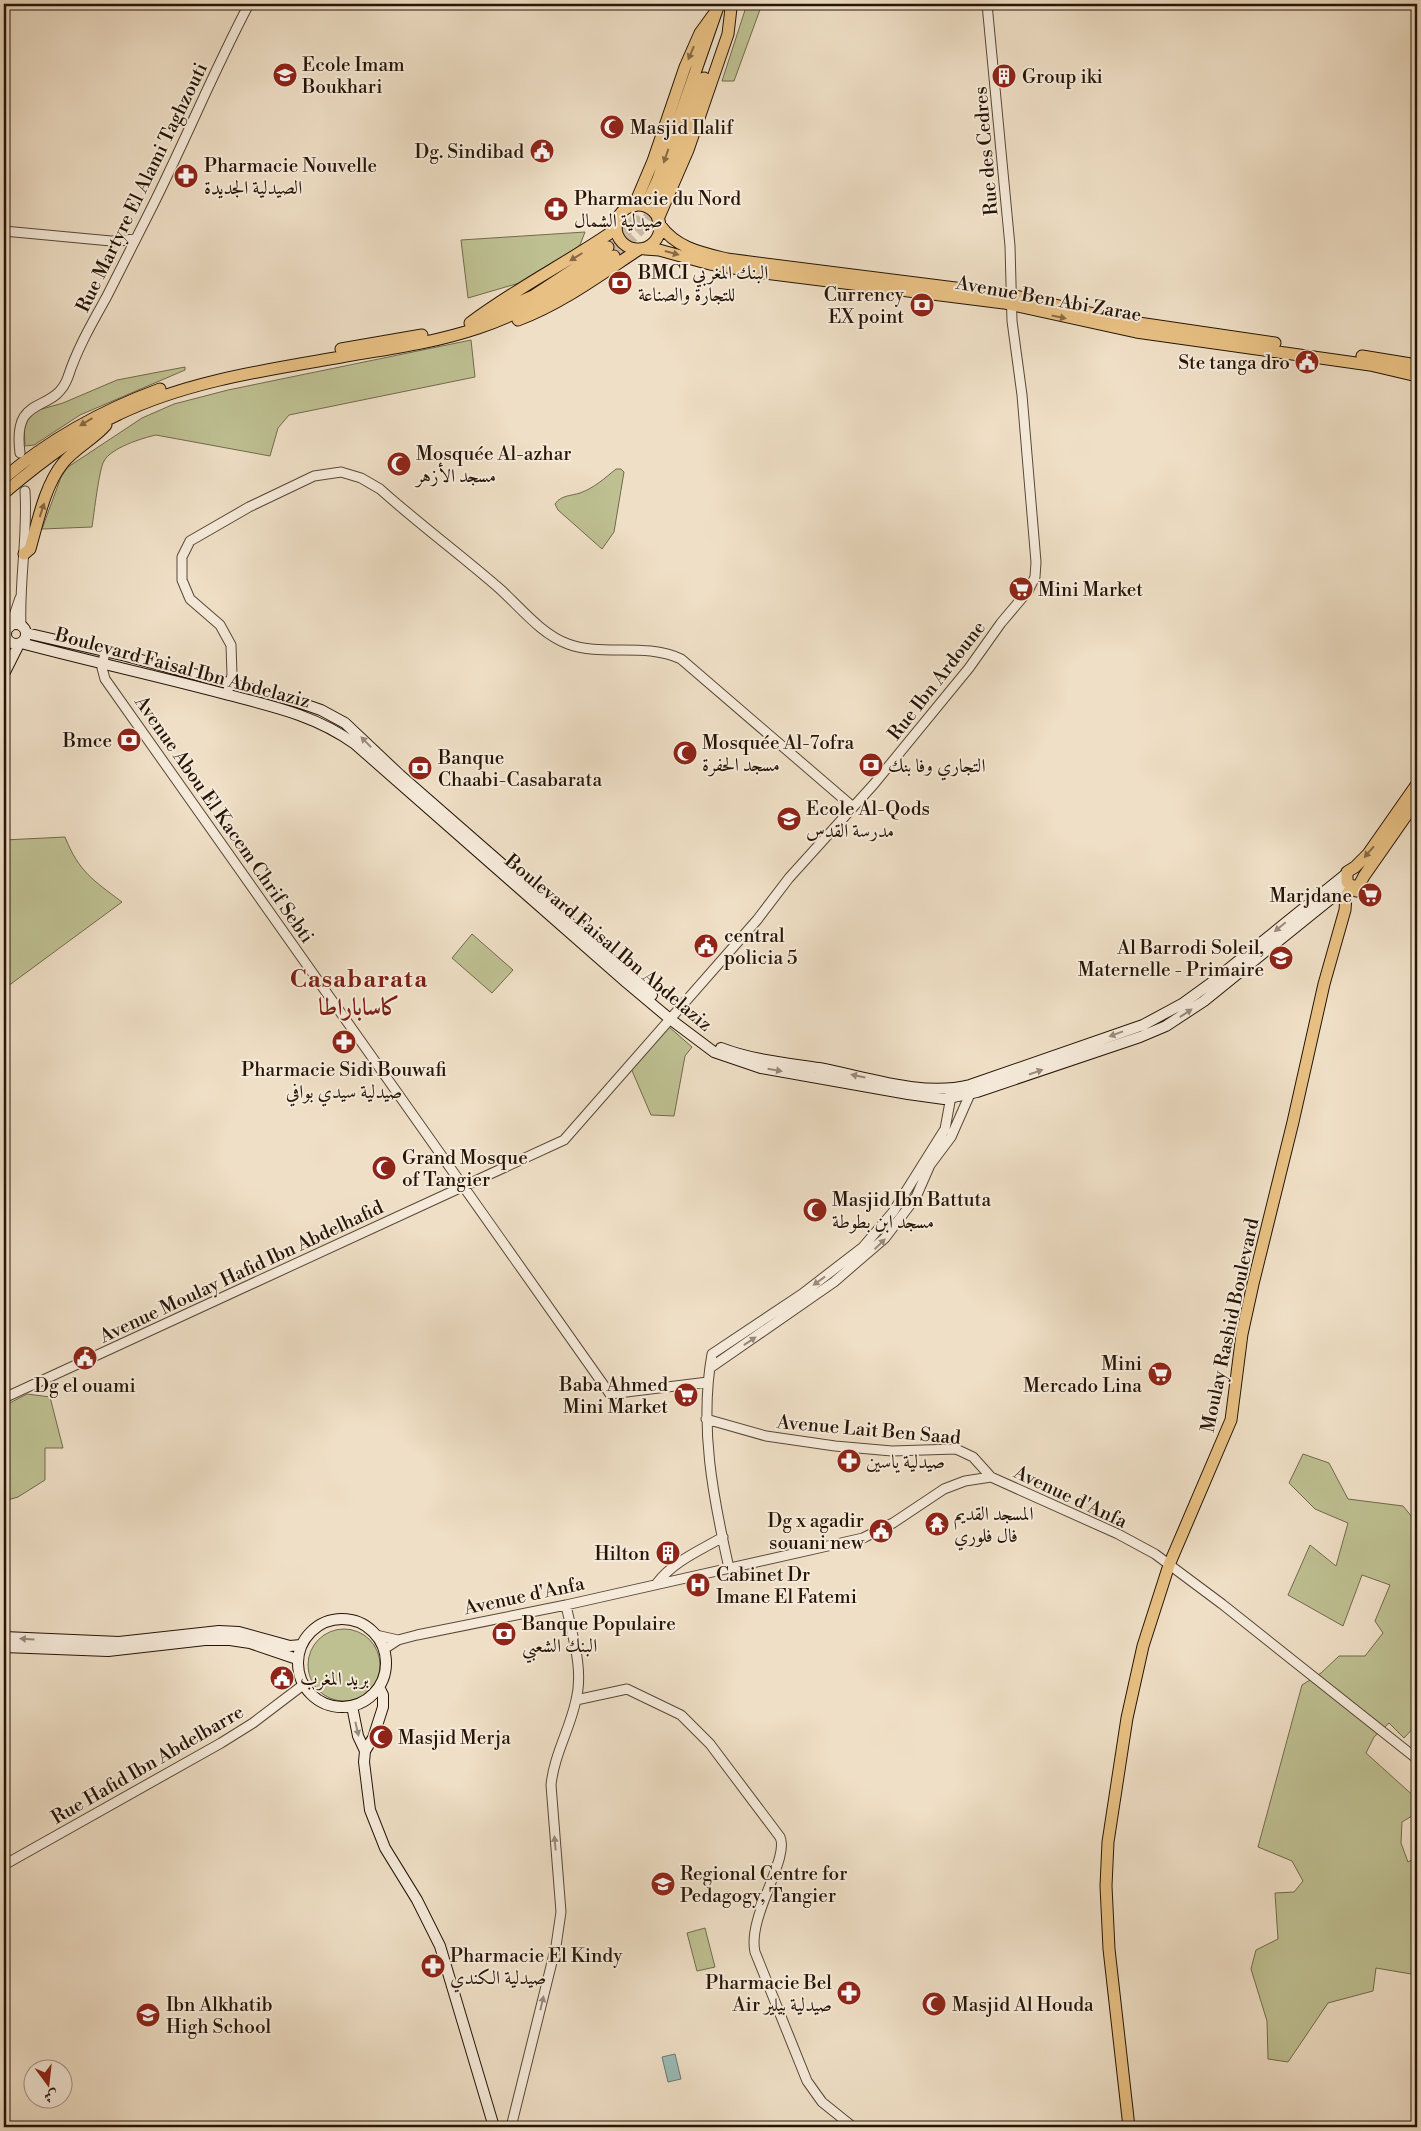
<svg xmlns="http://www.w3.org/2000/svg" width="1421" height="2131" font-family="'Libre Bodoni',Amiri,serif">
<rect width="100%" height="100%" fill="#efdfc6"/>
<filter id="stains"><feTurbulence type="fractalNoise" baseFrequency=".004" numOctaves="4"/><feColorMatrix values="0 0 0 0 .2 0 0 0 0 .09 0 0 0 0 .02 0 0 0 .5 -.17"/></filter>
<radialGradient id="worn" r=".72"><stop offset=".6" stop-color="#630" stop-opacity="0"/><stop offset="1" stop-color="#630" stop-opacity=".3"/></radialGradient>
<!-- green -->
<path fill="#bec092" stroke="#726a4c" d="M747 4H762L734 81H722Z
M585 232 580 245 533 279 468 298 461 240Z
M471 340 475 377 289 415 278 428 270 456 156 435C142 438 111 448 104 461 99 469 94 514 92 527L42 529 61 477 68 467 142 418 174 404 228 390Z
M185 367V370L80 415 34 445 25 446 24 425 35 411 63 403 117 380Z
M616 469H621L624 472 614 532 602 549 558 510 555 504C561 495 571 496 580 493 594 488 605 478 616 469Z
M65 837C79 872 93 880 122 902L4 989V840Z
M472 934 513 970 492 993 452 958Z
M668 1026 692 1047 685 1056 674 1116 651 1115 630 1066Z
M27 1394 50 1397 63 1448H45V1480L18 1497 4 1501V1406Z
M1303 1454 1329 1463 1348 1499 1403 1506 1417 1523V1724L1404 1738 1389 1723 1374 1737 1366 1753 1417 1799V1813L1402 1822 1401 1843 1408 1862 1417 1857V1975L1376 1968 1373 1991 1328 2003 1288 2062 1268 2059 1267 2021 1251 1969 1256 1950 1278 1939 1275 1893 1294 1892 1303 1881 1292 1861 1258 1847 1302 1685 1321 1673 1339 1656H1365L1383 1633 1375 1621 1390 1585 1362 1575 1343 1626 1288 1595 1310 1545 1336 1566 1348 1523 1315 1509 1289 1483Z
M308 1665a36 36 0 1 1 72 0a36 36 0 1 1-72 0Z
M705 1928 715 1967 697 1971 687 1933Z"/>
<!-- water -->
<path fill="#9abcb8" stroke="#6c7971" d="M675 2054 681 2079 668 2082 662 2057Z"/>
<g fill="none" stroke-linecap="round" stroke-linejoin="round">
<!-- trunk-tunnel -->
<path stroke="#c7b7a0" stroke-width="11" stroke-dasharray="11 5.5" stroke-linecap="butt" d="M608 247 626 232 648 201
M614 256 639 231 657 204"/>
<defs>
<path id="tertiary" d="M4 231 111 241 136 239
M20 453C12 391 54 416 68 377 77 349 92 323 106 298 120 270 135 241 149 213 184 144 213 72 249 4
M21 626C19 581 28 536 25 491
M10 627 20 598
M105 652 102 668 105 679 610 1394 708 1382
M227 694 232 675 231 645 220 625 190 599 182 580V557L190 541 249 507 314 476 341 472 361 478 380 489C419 524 461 555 500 589 521 608 541 634 568 644 603 657 644 642 681 659L853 807
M710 1368 834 1282 885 1238 916 1197 930 1165 951 1137 970 1094
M4 1398 564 1140 757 920 789 878 874 784 969 668 1001 623 1028 591 1035 577 1036 562 1022 395 1012 321 1010 246 987 4
M706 1419 766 1436 835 1446 892 1451 956 1449 973 1457 991 1477
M729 1568C713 1497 699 1426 712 1354L802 1294 863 1247 893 1212 945 1129 952 1091
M657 1583C674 1561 699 1551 723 1537
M376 1635 398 1640
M384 1649 398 1640 417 1635 566 1605 863 1538 893 1523 944 1489 965 1481 991 1477 1118 1534 1155 1554 1222 1604 1417 1759
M576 1700 627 1689 681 1715 710 1744 780 1837C790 1858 747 1917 755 1952L807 2081 822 2102 853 2127
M4 1865 221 1743 253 1723 303 1685
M511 2127 556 1946 561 1912 551 1785C554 1755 570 1729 576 1700 584 1669 572 1635 566 1605"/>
<path id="secondary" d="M6 634a10 10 0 1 1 20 0a10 10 0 1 1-20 0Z
M26 633 126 656 292 700 321 710 345 723 400 775 652 995
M21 643C89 661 157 676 225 694 271 706 315 715 355 744L627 983 670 1019 714 1052 761 1068 908 1094 944 1099 977 1092 1140 1037 1166 1026 1204 1001 1349 884
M4 650 6 637
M4 674 19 644
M721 1048C752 1060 786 1063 819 1068 867 1077 922 1097 970 1085L1143 1025 1182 1004 1211 983 1345 875
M298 1663a44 44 0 1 1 88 0a44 44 0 1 1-88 0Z
M4 1637 119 1642 219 1631 239 1632 290 1646 301 1645
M4 1647 108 1651 205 1640H230L250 1643 297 1659
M379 1687 383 1695V1707L373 1738 365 1751 364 1762 370 1810 385 1848 417 1900 440 1946 494 2127
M352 1706 358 1736 365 1751"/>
<path id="primary" d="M616 227a22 22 0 1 1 44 0a22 22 0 1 1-44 0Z
M660 225C676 248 702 253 727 259L1011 295 1125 321 1275 343
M645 249 659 250 710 264 757 272 1004 303 1136 332 1370 365 1417 376
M1362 356 1417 365
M1358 886H1352L1347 882V872L1355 867 1368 854 1417 784
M1356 891 1364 876 1417 800
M1129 2127 1109 1949 1106 1886 1108 1842 1127 1718 1143 1646 1169 1565 1231 1420 1242 1334 1253 1284 1293 1122 1324 984 1345 910 1346 896 1352 886"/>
<path id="trunk" d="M648 201 658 179 719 4
M657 204 678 153 704 78
M634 206 653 161 685 67 700 33 716 11
M658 219 688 150 728 34 731 8
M485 317 533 296 608 247
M518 320C561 304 600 275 638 250
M470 323C516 288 569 262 616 229
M341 349 422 335
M4 478C50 439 103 410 160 389
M4 493C37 465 79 432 119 414 188 381 266 370 341 357 387 349 434 343 478 328 527 312 571 284 614 256
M24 554 30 549C38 521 45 485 63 463 75 448 94 439 106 425"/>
</defs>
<!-- tertiary casing -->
<use href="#tertiary" stroke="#584836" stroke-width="11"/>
<!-- secondary casing -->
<use href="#secondary" stroke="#261506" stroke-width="12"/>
<!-- primary casing -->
<use href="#primary" stroke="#261506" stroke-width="13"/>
<!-- trunk casing -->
<use href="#trunk" stroke="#261506" stroke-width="13"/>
<!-- tertiary -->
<use href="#tertiary" stroke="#f5eada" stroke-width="9"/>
<!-- secondary -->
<use href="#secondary" stroke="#f5eada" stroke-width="10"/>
<!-- primary -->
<use href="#primary" stroke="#e8c083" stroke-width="11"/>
<!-- trunk -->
<use href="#trunk" stroke="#e8c083" stroke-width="11"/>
</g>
<!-- one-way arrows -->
<defs><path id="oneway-solid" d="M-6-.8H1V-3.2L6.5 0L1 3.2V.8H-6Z" transform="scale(1.25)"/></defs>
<g fill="#876a44">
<use href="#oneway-solid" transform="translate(691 53) rotate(113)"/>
<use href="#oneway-solid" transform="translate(666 156) rotate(109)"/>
<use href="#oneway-solid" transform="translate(672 253) rotate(15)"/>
<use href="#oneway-solid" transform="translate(576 257) rotate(148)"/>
<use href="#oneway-solid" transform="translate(1059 317) rotate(12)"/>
<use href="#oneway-solid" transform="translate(86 422) rotate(149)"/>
<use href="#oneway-solid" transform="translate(42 510) rotate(-72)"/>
<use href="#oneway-solid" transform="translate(1369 852) rotate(131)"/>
</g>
<g fill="#988a7b">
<use href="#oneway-solid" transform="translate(366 742) rotate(-134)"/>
<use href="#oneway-solid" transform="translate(1280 927) rotate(140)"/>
<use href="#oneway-solid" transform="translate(1186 1013) rotate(-33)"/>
<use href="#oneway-solid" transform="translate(1116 1034) rotate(160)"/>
<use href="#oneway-solid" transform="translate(775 1070) rotate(10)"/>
<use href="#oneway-solid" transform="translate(1036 1072) rotate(-19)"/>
<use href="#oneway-solid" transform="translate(858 1076) rotate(-168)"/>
<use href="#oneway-solid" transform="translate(880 1244) rotate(-44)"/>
<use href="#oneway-solid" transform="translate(819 1281) rotate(144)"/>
<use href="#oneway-solid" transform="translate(750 1341) rotate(-34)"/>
<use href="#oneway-solid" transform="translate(27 1639) rotate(-176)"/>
<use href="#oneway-solid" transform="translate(357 1729) rotate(77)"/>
<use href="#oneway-solid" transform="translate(555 1843) rotate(-95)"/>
<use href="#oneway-solid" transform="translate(542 2003) rotate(-77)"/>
</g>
<!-- icons -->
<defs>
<symbol id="school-disc" viewBox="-11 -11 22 22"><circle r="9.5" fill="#8f2418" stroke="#f5eada"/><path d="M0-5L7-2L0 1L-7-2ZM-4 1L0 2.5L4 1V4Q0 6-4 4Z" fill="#fff"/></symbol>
<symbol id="building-disc" viewBox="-11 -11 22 22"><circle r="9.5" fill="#8f2418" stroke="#f5eada"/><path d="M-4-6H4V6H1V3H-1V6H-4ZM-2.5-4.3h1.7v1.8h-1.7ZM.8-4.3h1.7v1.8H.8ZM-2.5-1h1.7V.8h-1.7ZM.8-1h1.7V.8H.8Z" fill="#fff"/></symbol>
<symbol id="mosque-disc" viewBox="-11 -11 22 22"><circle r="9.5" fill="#8f2418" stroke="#f5eada"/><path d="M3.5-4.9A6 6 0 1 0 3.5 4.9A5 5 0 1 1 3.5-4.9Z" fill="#fff"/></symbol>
<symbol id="civic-disc" viewBox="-11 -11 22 22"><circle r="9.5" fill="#8f2418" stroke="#f5eada"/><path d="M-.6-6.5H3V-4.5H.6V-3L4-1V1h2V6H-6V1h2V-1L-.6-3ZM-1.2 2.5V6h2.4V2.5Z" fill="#fff"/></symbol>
<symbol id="pharmacy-disc" viewBox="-11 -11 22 22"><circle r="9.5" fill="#8f2418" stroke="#f5eada"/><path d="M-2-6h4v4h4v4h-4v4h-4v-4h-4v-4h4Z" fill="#fff"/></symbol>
<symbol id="bank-disc" viewBox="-11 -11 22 22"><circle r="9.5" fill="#8f2418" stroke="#f5eada"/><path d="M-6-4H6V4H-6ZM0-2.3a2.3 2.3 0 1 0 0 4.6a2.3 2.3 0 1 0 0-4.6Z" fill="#fff"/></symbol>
<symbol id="supermarket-disc" viewBox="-11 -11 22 22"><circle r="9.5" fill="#8f2418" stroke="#f5eada"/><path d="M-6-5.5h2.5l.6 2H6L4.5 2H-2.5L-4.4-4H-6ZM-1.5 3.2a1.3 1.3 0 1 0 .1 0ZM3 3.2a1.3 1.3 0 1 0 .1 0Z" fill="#fff"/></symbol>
<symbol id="temple-disc" viewBox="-11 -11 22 22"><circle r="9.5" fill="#8f2418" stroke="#f5eada"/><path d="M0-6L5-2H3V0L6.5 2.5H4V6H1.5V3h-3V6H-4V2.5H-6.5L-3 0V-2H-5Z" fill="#fff"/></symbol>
<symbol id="hospital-disc" viewBox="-11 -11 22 22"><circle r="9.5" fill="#8f2418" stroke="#f5eada"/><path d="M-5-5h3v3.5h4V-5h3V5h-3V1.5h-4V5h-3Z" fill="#fff"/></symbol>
</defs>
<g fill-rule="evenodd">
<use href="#school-disc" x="271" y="61" width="28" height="28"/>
<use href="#building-disc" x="990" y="62" width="28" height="28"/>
<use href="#mosque-disc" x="598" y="113" width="28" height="28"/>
<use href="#civic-disc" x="528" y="137" width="28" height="28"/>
<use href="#pharmacy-disc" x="172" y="162" width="28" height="28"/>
<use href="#pharmacy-disc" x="542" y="195" width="28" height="28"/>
<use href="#bank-disc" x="606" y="269" width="28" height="28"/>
<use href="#bank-disc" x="908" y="291" width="28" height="28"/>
<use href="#civic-disc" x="1293" y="348" width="28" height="28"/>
<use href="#mosque-disc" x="385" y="450" width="28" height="28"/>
<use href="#supermarket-disc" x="1007" y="575" width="28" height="28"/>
<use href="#bank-disc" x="115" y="726" width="28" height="28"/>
<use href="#mosque-disc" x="671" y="739" width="28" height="28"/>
<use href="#bank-disc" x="857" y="751" width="28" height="28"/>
<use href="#bank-disc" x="406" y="754" width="28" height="28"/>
<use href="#school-disc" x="775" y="805" width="28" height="28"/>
<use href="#supermarket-disc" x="1356" y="881" width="28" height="28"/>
<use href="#civic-disc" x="692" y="932" width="28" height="28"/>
<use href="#school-disc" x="1267" y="944" width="28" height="28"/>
<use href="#pharmacy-disc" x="330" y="1028" width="28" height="28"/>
<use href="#mosque-disc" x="370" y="1154" width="28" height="28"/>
<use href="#mosque-disc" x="801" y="1196" width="28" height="28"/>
<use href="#civic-disc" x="71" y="1344" width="28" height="28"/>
<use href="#supermarket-disc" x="1146" y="1360" width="28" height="28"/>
<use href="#supermarket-disc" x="672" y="1381" width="28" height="28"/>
<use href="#pharmacy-disc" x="835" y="1447" width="28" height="28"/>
<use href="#temple-disc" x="923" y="1510" width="28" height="28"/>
<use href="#civic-disc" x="867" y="1517" width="28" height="28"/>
<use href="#building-disc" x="654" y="1539" width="28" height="28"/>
<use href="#hospital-disc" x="684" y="1571" width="28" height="28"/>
<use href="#bank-disc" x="490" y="1620" width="28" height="28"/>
<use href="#civic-disc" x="268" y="1664" width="28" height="28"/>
<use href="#mosque-disc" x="367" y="1723" width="28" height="28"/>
<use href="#school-disc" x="649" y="1870" width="28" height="28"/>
<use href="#pharmacy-disc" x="419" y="1952" width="28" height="28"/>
<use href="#pharmacy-disc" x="835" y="1979" width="28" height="28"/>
<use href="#mosque-disc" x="920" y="1990" width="28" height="28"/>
<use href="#school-disc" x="134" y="2001" width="28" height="28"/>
</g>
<g text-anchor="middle" stroke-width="4" stroke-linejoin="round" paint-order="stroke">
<!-- poi labels -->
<g font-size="19" fill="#261506" stroke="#f5eada" text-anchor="start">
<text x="302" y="71">Ecole Imam<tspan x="302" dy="22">Boukhari</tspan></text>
<text x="1022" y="83">Group iki</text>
<text x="630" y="134">Masjid Ilalif</text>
<text x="524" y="158" text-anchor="end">Dg. Sindibad</text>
<text x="204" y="172">Pharmacie Nouvelle<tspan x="204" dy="22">الصيدلية الجديدة</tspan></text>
<text x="574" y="205">Pharmacie du Nord<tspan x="574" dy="22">صيدلية الشمال</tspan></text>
<text x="638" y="279">BMCI البنك المغربي<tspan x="638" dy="22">للتجارة والصناعة</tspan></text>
<text x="904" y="301" text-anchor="end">Currency<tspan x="904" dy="22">EX point</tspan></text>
<text x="1290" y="369" text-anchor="end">Ste tanga dro</text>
<text x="416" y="460">Mosquée Al-azhar<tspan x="416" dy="22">مسجد الأزهر</tspan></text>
<text x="1038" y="596">Mini Market</text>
<text x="112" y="747" text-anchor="end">Bmce</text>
<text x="702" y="749">Mosquée Al-7ofra<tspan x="702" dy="22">مسجد الحفرة</tspan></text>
<text x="438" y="764">Banque<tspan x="438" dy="22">Chaabi-Casabarata</tspan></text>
<text x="888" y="772">التجاري وفا بنك</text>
<text x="806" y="815">Ecole Al-Qods<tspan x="806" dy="22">مدرسة القدس</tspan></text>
<text x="1352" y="902" text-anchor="end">Marjdane</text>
<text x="724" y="942">central<tspan x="724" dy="22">policia 5</tspan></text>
<text x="1264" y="954" text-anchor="end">Al Barrodi Soleil,<tspan x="1264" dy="22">Maternelle - Primaire</tspan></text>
<text x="344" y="1076" text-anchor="middle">Pharmacie Sidi Bouwafi<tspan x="344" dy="22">صيدلية سيدي بوافي</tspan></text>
<text x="402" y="1164">Grand Mosque<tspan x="402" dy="22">of Tangier</tspan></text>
<text x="832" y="1206">Masjid Ibn Battuta<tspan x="832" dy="22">مسجد ابن بطوطة</tspan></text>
<text x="1142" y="1370" text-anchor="end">Mini<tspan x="1142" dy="22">Mercado Lina</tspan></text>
<text x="668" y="1391" text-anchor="end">Baba Ahmed<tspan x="668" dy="22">Mini Market</tspan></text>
<text x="85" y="1392" text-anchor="middle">Dg el ouami</text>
<text x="866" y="1468">صيدلية ياسين</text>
<text x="954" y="1520">المسجد القديم<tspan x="954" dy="22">فال فلوري</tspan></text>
<text x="864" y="1527" text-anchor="end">Dg x agadir<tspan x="864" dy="22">souani new</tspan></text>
<text x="650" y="1560" text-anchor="end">Hilton</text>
<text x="716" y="1581">Cabinet Dr<tspan x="716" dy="22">Imane El Fatemi</tspan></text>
<text x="522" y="1630">Banque Populaire<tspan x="522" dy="22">البنك الشعبي</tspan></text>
<text x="300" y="1685">بريد المغرب</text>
<text x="398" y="1744">Masjid Merja</text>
<text x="680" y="1880">Regional Centre for<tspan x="680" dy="22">Pedagogy, Tangier</tspan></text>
<text x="450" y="1962">Pharmacie El Kindy<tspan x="450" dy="22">صيدلية الكندي</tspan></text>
<text x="832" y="1989" text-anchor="end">Pharmacie Bel<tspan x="832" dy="22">Air صيدلية بيلير</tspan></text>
<text x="166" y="2011">Ibn Alkhatib<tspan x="166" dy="22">High School</tspan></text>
<text x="952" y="2011">Masjid Al Houda</text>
</g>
<!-- street labels -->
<g font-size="19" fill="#261506" stroke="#f5eada">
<text transform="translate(985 151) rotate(-95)" y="7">Rue des Cedres</text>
<text transform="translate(141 187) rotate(-64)" y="7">Rue Martyre El Alami Taghzouti</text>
<text transform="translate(1049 298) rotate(10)" y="7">Avenue Ben Abi Zarae</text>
<text transform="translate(183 667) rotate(15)" y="7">Boulevard Faisal Ibn Abdelaziz</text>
<text transform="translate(936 680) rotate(-52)" y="7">Rue Ibn Ardoune</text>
<text transform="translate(225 819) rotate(55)" y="7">Avenue Abou El Kacem Chrif Sebti</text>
<text transform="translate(609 942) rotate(40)" y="7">Boulevard Faisal Ibn Abdelaziz</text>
<text transform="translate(241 1271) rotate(-25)" y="7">Avenue Moulay Hafid Ibn Abdelhafid</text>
<text transform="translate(1229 1325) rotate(-78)" y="7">Moulay Rashid Boulevard</text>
<text transform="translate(869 1429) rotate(5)" y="7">Avenue Lait Ben Saad</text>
<text transform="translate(1071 1496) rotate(25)" y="7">Avenue d'Anfa</text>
<text transform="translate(524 1595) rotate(-12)" y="7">Avenue d'Anfa</text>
<text transform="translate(147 1764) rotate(-30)" y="7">Rue Hafid Ibn Abdelbarre</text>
</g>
<!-- district labels -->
<g font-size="24" font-weight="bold" letter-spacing="1" fill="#7a1f14" stroke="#f5eada">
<text x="359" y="987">Casabarata<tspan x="359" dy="28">كاساباراطا</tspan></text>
</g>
</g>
<!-- margin -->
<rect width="1421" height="2131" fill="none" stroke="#efdfc6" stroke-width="20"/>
<rect x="5" y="5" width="1411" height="2121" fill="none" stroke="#261506" stroke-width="2.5"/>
<rect x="10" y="10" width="1401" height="2111" fill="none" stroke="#261506"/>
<!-- north arrow -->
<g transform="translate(48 2084) rotate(165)"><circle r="24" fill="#f5eada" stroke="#a29585"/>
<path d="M0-4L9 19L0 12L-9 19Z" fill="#8f2418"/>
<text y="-8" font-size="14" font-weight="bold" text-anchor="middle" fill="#261506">ش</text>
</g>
<rect width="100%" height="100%" filter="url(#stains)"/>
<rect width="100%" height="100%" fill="url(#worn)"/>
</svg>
